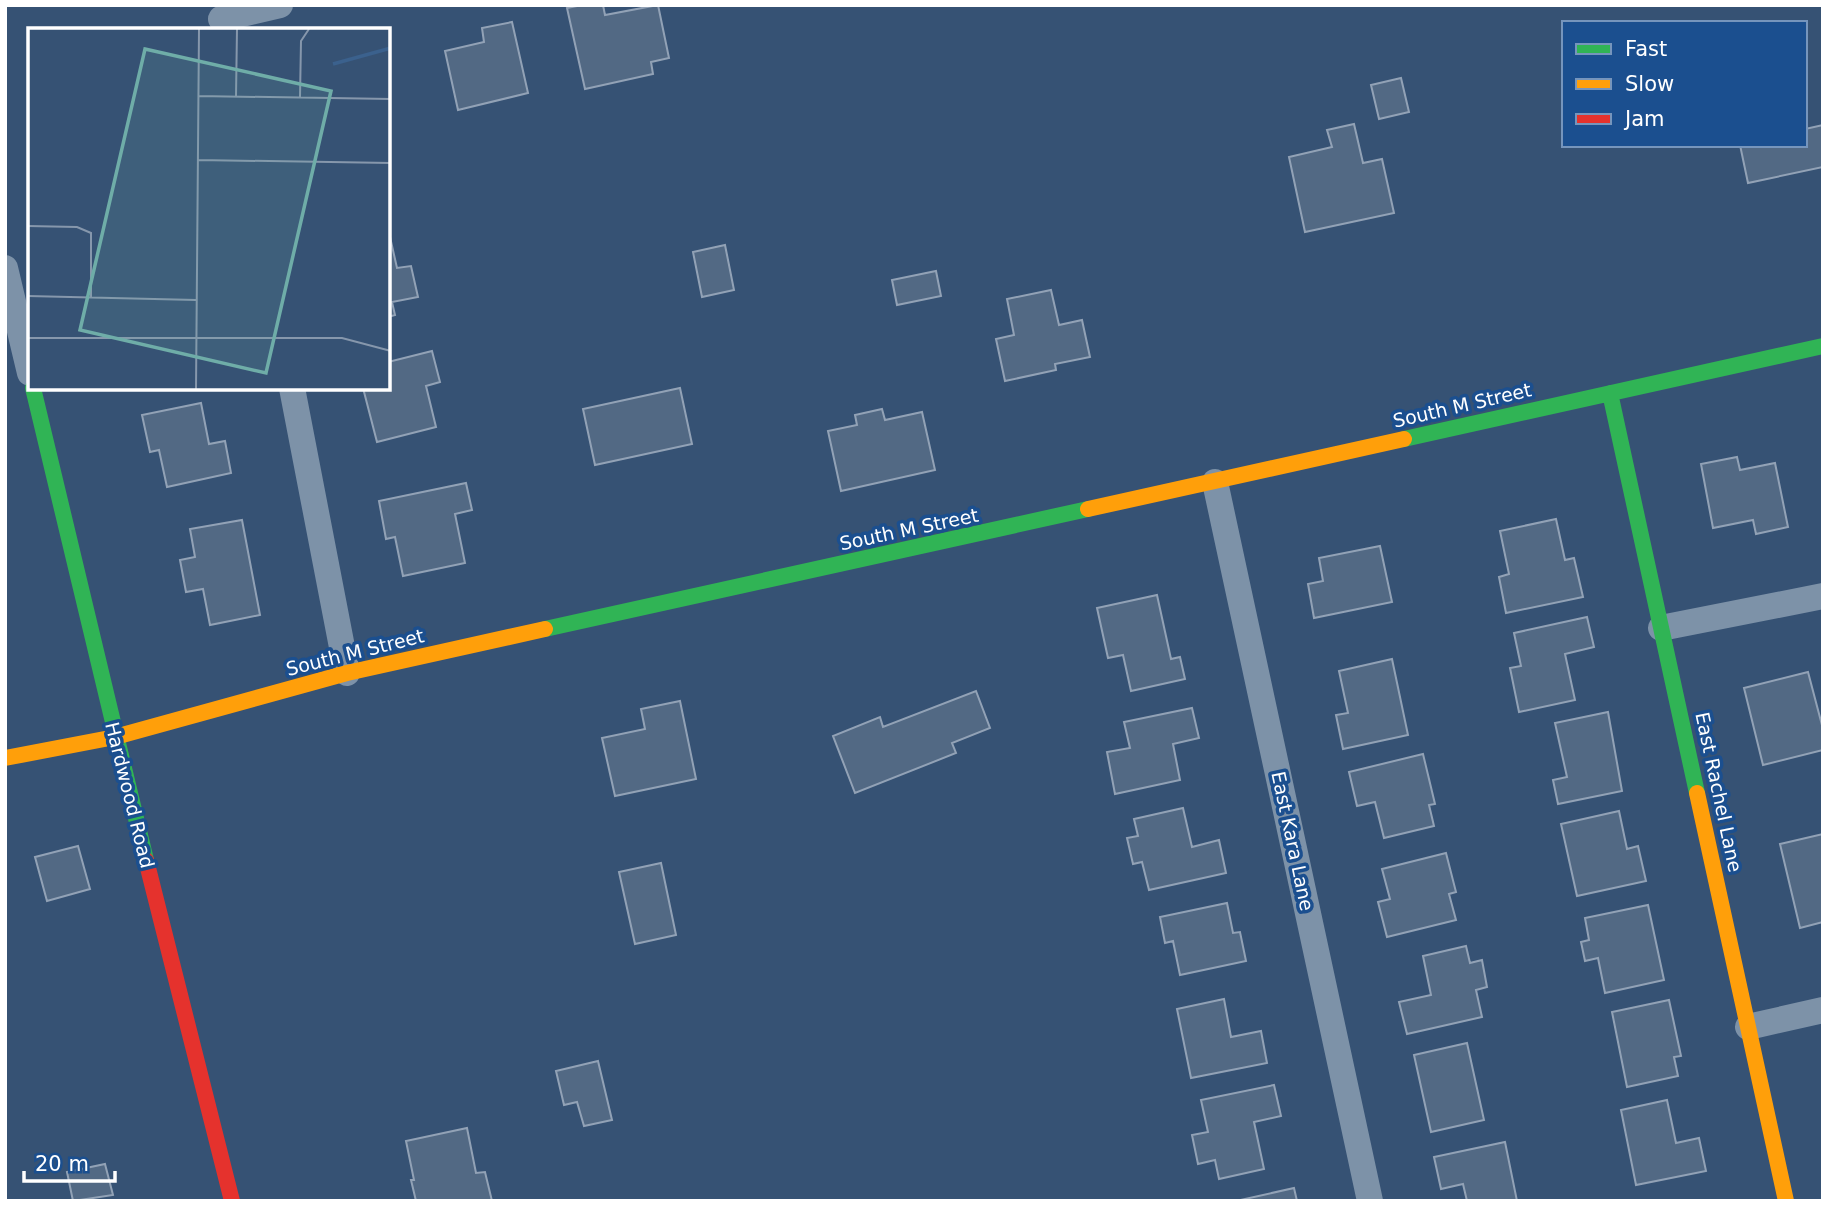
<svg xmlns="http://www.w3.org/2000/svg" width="1828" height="1206" font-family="'DejaVu Sans',sans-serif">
<rect width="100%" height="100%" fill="#365274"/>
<!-- building -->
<path fill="#526984" stroke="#92a2b6" stroke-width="2" d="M582 5H603L605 15 658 5 669 58 651 62 653 74 585 89 567 8Z
M512 22 528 93 458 110 445 51 484 42 482 28Z
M1401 78 1409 112 1379 119 1371 85Z
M1354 124 1363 163 1382 159 1394 213 1305 232 1289 157 1332 147 1327 130Z
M1823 125V167L1748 183 1740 145H1805V129Z
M388 228 397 268 411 266 418 297 392 302 395 315 388 317Z
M725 245 734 290 702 297 693 252Z
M936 271 941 296 897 305 892 280Z
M1051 290 1059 325 1082 320 1090 357 1055 364 1056 370 1005 381 996 339 1014 335 1007 299Z
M432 351 440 382 426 386 436 427 377 442 363 388H388V362Z
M680 388 692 444 595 465 583 409Z
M201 403 209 444 225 441 231 473 167 487 159 450 150 452 142 415Z
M882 409 885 420 922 412 935 470 841 491 828 431 857 425 855 415Z
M1737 457 1740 470 1775 463 1788 527 1756 534 1753 520 1713 528 1701 464Z
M466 483 472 510 455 514 465 563 403 576 395 537 386 539 379 501Z
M1556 519 1565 560 1574 558 1583 597 1506 613 1499 577 1509 574 1500 531Z
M242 520 260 615 210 625 203 589 186 592 180 560 195 557 190 529Z
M1380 546 1392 602 1314 618 1308 584 1323 581 1319 558Z
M1157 595 1171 659 1180 657 1185 679 1131 691 1123 655 1108 658 1097 608Z
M1587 617 1594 647 1565 654 1575 700 1519 712 1510 668 1521 666 1514 633Z
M1392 659 1408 735 1343 749 1336 715 1348 713 1339 671Z
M1808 672 1823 729V750L1763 765 1744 688Z
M976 691 990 728 952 743 956 753 855 793 833 736 880 717 883 727Z
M680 701 696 779 615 796 602 738 645 729 641 709Z
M1192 708 1199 738 1173 744 1180 780 1115 794 1107 752 1130 748 1124 722Z
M1608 712 1622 791 1558 804 1553 780 1567 777 1555 723Z
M1423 754 1435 804 1429 805 1434 826 1384 838 1375 802 1357 806 1349 772Z
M1183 808 1192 847 1219 840 1226 873 1149 890 1142 862 1133 864 1127 838 1138 836 1134 819Z
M1619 811 1627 849 1638 846 1646 881 1577 896 1561 824Z
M1823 834V922L1800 928 1780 844Z
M78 846 90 889 47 901 35 857Z
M1446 853 1456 892 1449 894 1456 920 1387 937 1378 902 1390 899 1382 869Z
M661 863 676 935 635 944 619 872Z
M1227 903 1233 933 1240 932 1246 961 1180 975 1173 941 1165 943 1160 917Z
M1648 905 1664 980 1605 993 1598 958 1585 961 1581 942 1589 940 1585 918Z
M1466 946 1470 963 1482 960 1487 987 1476 990 1482 1017 1407 1034 1399 1002 1431 995 1423 956Z
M1224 999 1231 1037 1261 1031 1267 1063 1191 1078 1177 1009Z
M1669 1000 1681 1056 1674 1057 1678 1076 1627 1087 1612 1012Z
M1467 1043 1484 1120 1431 1132 1414 1055Z
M598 1061 612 1120 584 1126 577 1102 564 1105 556 1071Z
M1274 1085 1281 1116 1254 1122 1264 1169 1219 1179 1215 1160 1198 1164 1192 1135 1208 1132 1201 1100Z
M1667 1100 1676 1143 1699 1138 1706 1171 1636 1185 1621 1110Z
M467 1128 476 1173 485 1172 492 1201H416L411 1180H414L406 1141Z
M1505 1142 1517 1201H1467L1463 1184 1441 1189 1434 1157Z
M105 1164 113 1195 73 1201 67 1172Z
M1294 1188 1297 1201H1236Z"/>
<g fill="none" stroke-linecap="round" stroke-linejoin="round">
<!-- street -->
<path stroke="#7d92a8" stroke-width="26" d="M221 19 280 5
M5 268 30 373
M292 388 347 673
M1215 482 1370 1201
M1661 628 1823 596
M1748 1027 1823 1010"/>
<!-- fast -->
<path stroke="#30b455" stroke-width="16" d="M33 388 146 860
M1610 393 1697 793
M1404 439 1823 346
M545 629 1088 509"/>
<!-- slow -->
<path stroke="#ff9f0a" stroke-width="16" d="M1088 509 1404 439
M5 758 115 737 347 673 545 629
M1697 793 1786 1201"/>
<!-- jam -->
<path stroke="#e5322d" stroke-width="16" d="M146 860 232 1201"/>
</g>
<g text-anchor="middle" stroke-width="7" stroke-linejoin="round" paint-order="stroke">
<!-- street labels -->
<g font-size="19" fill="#fff" stroke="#1b4f8f">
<text transform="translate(1462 405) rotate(-13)" y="7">South M Street</text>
<text transform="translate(909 529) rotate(-12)" y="7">South M Street</text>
<text transform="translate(355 652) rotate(-14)" y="7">South M Street</text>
<text transform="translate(1719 792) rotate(78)" y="7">East Rachel Lane</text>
<text transform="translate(130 795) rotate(76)" y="7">Hardwood Road</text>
<text transform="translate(1293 841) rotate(78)" y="7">East Kara Lane</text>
</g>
</g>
<!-- overview -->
<g transform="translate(28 28)">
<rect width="362" height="362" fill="#365274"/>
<path fill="none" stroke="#3b618d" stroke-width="3.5" d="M305 36 363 20"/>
<path fill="none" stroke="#8697ac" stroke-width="2" d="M170 68 363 71M208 68 209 1M272 69 273 13 281 1M170 132 363 135M0 198 49 199 63 205V269M0 268 168 272M0 310H314L363 323M168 362 171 1"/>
<path fill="#6fada8" fill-opacity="0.15" stroke="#6fada8" stroke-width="3.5" d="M117 21 303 63 238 345 52 302Z"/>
<rect width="362" height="362" fill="none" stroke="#fff" stroke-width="3.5"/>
</g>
<!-- border -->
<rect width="1828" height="1206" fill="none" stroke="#ffffff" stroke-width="14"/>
<!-- legend -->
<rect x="1562" y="21" width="245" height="126" fill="#1b4f8f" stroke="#7695bc" stroke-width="2"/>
<rect x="1576" y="44" width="35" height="10" fill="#30b455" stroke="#7695bc" stroke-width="2"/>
<text x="1625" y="56" font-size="21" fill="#ffffff">Fast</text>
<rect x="1576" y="79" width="35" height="10" fill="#ff9f0a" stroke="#7695bc" stroke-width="2"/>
<text x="1625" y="91" font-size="21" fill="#ffffff">Slow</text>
<rect x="1576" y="114" width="35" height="10" fill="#e5322d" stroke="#7695bc" stroke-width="2"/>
<text x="1625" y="126" font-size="21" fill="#ffffff">Jam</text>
<!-- scale -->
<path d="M24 1171v10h91v-10" fill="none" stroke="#ffffff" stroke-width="3.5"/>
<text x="35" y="1171" font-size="21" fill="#ffffff" stroke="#1b4f8f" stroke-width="5" paint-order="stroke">20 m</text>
</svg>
